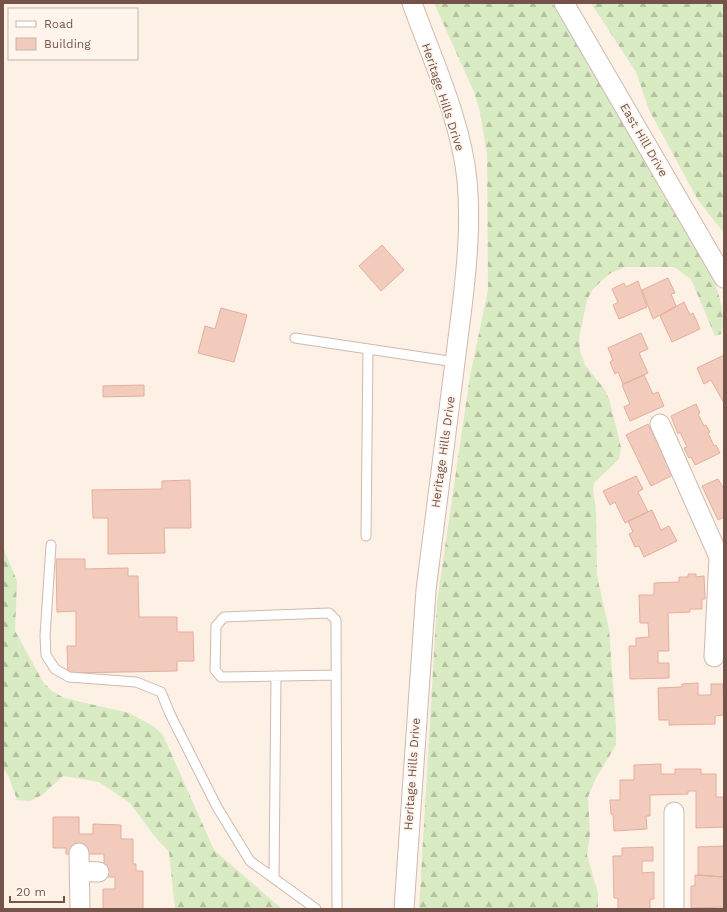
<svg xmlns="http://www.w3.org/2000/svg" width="727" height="912" font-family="'Work Sans',sans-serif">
<defs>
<pattern id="forest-firs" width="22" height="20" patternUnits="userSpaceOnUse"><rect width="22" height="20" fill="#d9ebc3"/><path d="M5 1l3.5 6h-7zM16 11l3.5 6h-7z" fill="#b5c1a0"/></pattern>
</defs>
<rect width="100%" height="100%" fill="#fdf0e5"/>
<!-- forest -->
<path fill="url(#forest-firs)" d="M434 3H552L622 118 662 193 694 239 713 275 722 307 723 328 721 334 715 336 691 279 674 267H625L609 274 593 289 587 300 579 338 580 351 585 365 605 390 610 402 621 447 619 459 595 482 593 488 596 511 597 576 609 629 616 726V745L596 778 588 797 590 834 587 855 598 893V909H419L437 602 470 376 488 290 487 154 480 112 474 92Z
M591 3H724V233L698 200 649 110 636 72Z
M3 547 17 581 15 631 43 682 52 691 64 698 129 713 153 726 163 735 214 850 282 909H175L169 852 152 833 130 803 99 782 63 776 42 795 30 801 17 800 9 777 3 768Z"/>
<!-- building -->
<path fill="#f2cbbc" stroke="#e5ae9c" d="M382 245 404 270 381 291 359 266Z
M668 278 675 293 671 294 676 306 653 319 642 290Z
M638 281 647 307 619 319 613 305 618 302 612 289 624 283 626 287Z
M684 302 690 315 693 313 700 329 672 342 660 316Z
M221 308 247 315 234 362 198 353 205 326 215 329Z
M641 333 648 349 639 353 648 373 623 384 618 372 615 374 610 362 613 360 608 348Z
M724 355V403L711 380 704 384 697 368Z
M644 375 653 394 658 392 664 406 630 421 624 407 630 404 622 385Z
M144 385V396L103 397V386Z
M696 404 700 413 698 414 704 426 706 425 710 432 708 433 714 446 716 445 720 453 695 465 691 457 689 458 684 448 687 447 680 432 678 434 671 416Z
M648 424 673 475 651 486 626 435Z
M636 476 643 489 638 492 648 512 625 523 615 502 610 505 603 491Z
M718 479 724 489V517L718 520 702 486Z
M190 480 191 528H164L165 553 108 554V518H93L92 490 162 489V481Z
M652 510 661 530 669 526 677 541 644 557 639 546 635 547 629 534 633 532 628 521Z
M56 559H85V569L128 568V576H138L139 617H177V632H193L194 661H177V671L68 673 67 646H76V611L57 612Z
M688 574H696V577L704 576 705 599H702V609H690V612L668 613 669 651H658V663H669V678L630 679 629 646H636V638L649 637 648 623H640L639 595H654V583L679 582V577H688Z
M698 683V695H711V684H723L724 715 715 716V724L669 725V720H659L658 688 682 687V684Z
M661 764V774H675V769H701V774H716V797H724V827L696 828V791H688V794L650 795V816H646L647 829 614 831 613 814H611L610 800H620V780H634V765Z
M53 817H79V834H93V824L121 825V839H133V864H136V871H143V909H103V889H115V877H104V854H66V848H53Z
M724 846V877L698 875V847Z
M653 847V861H642V873L654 872V899H650V909H618V898H614L613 856H622V848Z
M695 875 724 877V907L691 908V886H695Z"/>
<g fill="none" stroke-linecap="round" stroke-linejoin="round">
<defs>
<path id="service" d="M295 338 455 362
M366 536 368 349
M51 545 45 636 46 655 55 669 69 677 136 682 161 692 170 714 217 807 250 861 316 909
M335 675 221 677 215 670 216 626 224 617 329 613 336 620 337 909
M274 878 276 676"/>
<path id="minor" d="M564 3 724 278
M660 424 719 557 714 657
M79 853 80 909
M80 871 99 872
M404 909 426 590 462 307C467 264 471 223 467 180 461 120 432 59 412 3
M674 909V812"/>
</defs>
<!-- service casing -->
<use href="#service" stroke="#d0b9ae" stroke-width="11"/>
<!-- minor casing -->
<use href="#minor" stroke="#d0b9ae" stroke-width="21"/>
<!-- service -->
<use href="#service" stroke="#fff" stroke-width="9"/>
<!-- minor -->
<use href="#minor" stroke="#fff" stroke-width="19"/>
</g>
<g text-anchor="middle" stroke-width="3.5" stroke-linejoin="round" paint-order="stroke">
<!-- street labels -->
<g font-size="12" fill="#76534a" stroke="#fff5ec">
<text transform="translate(443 97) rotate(72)" y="4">Heritage Hills Drive</text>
<text transform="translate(644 140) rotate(60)" y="4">East Hill Drive</text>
<text transform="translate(443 452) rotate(-82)" y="4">Heritage Hills Drive</text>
<text transform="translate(412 774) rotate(-86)" y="4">Heritage Hills Drive</text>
</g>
</g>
<!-- border -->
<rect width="727" height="912" fill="none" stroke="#76534a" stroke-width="8"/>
<!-- legend -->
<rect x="8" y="8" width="130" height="52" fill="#fff5ec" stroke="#c8b4ab"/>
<rect x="16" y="21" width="20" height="6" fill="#ffffff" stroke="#c8b4ab"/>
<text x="44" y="28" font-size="12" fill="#76534a">Road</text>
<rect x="16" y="38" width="20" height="12" fill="#f2cbbc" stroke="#c8b4ab"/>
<text x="44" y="48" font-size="12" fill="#76534a">Building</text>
<!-- scale -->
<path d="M10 896v6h54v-6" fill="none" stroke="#76534a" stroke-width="2"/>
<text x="16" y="896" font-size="12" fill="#76534a" stroke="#fff5ec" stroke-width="3" paint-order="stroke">20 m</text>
</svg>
